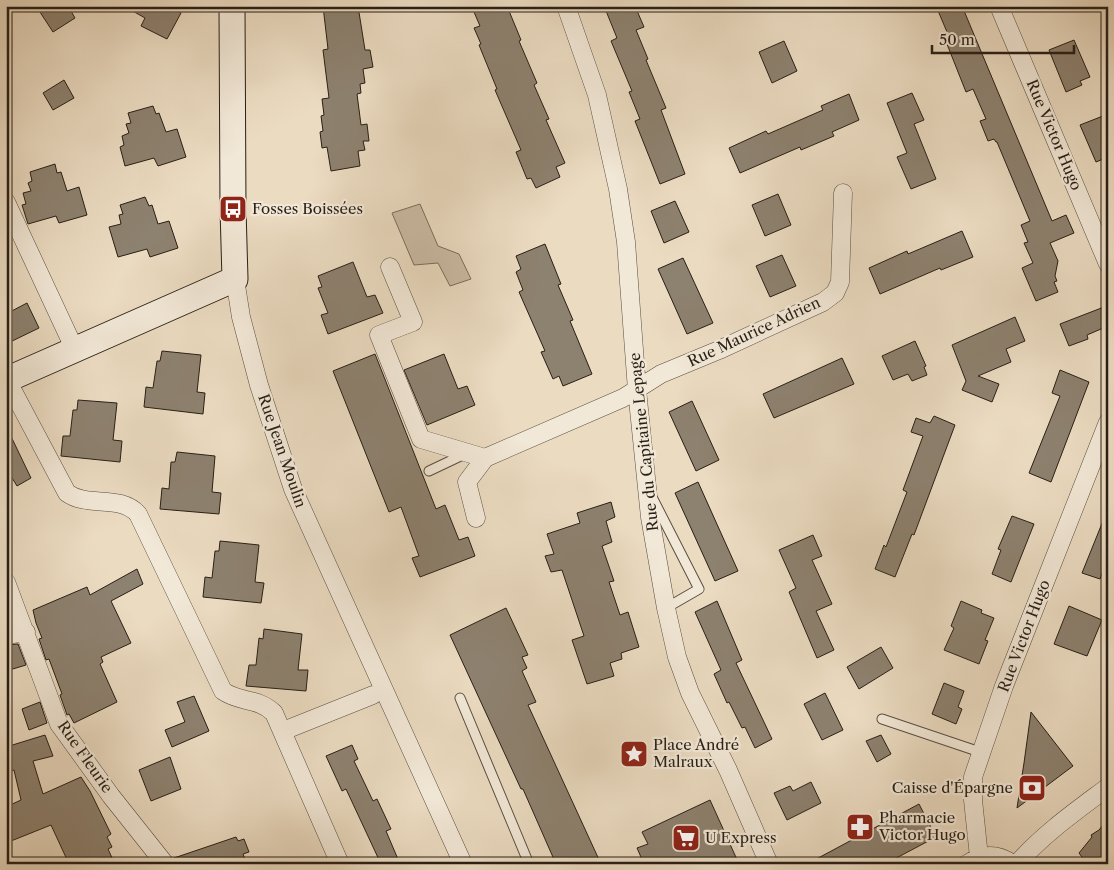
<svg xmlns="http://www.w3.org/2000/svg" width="1114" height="870" font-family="'Libre Caslon Text',serif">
<rect width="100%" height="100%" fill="#ebdbc1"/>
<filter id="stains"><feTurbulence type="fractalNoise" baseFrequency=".004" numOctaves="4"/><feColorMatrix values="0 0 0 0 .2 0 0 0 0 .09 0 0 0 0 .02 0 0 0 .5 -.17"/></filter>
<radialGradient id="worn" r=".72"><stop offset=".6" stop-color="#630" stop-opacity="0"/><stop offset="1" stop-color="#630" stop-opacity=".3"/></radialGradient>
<!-- green -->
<path fill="#cabba4" stroke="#796d5d" d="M420 204 438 246 459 254 471 279 450 286 438 263 414 265 392 213Z"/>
<!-- building -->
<path fill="#8d816f" stroke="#281f16" d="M36 6H68L75 18 53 32Z
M124 6H167L181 13 167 39 141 26 145 18Z
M323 6H358L365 50H370L373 67 363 69 365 83 360 84 361 93 357 94 361 125 367 124 369 141H363L365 150 358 151 360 166 331 171 327 147 322 148 320 132 323 131 321 116 324 115 322 99 329 98 323 50 328 49Z
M487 6H507L521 40 519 41 537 83 534 85 549 119 546 120 565 163 556 167 560 177 536 188 531 178 527 179 516 152 521 150 495 90 497 89 479 45 481 44 474 28 480 26 474 12Z
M604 6H635L644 27 636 30 648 59 646 60 666 108 661 110 685 174 660 184 635 121 640 119 629 92 632 91 611 41 617 38Z
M936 6H962L1052 221 1066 215 1074 233 1050 243 1058 261 1055 276 1057 281 1054 282 1058 292 1036 301 1022 268 1033 263 1024 243 1028 242 1021 225 1030 221 997 142H996L994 139 988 141 980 121 986 119 973 89 966 92 943 34 947 32Z
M1074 40 1090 77 1080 81 1082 85 1066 92 1049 50Z
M784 41 797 71 772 83 759 52Z
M64 80 74 98 53 110 43 93Z
M912 93 924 120 914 124 936 179 911 189 897 157 907 153 887 103Z
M849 94 859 120 832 132 834 136 801 150 800 147 740 173 729 148 766 131 768 134 823 110 821 106Z
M153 106 156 114 159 113 166 132 177 129 186 157 158 166 154 158 125 166 120 147 124 145 122 136 129 133 126 124 131 123 128 113Z
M1108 114V157L1096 162 1080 125Z
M55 164 57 173 61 172 67 191 79 187 87 215 59 223 56 216 28 224 22 205 26 204 23 193 31 191 28 183 32 181 30 172Z
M778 194 791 225 765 236 752 205Z
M145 197 149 206 152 205 158 224 169 221 178 248 150 257 147 249 118 257 109 227 121 224 119 215 123 214 120 205Z
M675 201 689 232 664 243 651 211Z
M962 231 973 257 941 270 940 268 880 294 869 268 907 251 908 254Z
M545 244 561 284 558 285 573 320 570 321 592 374 563 386 559 376 553 379 541 352 545 351 519 292 523 290 516 272 521 269 516 256Z
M782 255 796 286 770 297 756 266Z
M683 258 713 323 687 334 658 269Z
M353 262 367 297 375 295 383 313 328 334 321 315 328 313 318 288 322 287 318 276Z
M27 303 39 328 6 344V314Z
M1104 307 1108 318V326L1087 335 1088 339 1069 346 1060 324Z
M1015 317 1025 341 1006 349 1011 362 978 376 999 384 992 402 962 390 966 381 952 345Z
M915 341 926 366 924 367 927 375 912 381 908 374 893 380 882 356Z
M162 351 201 355 197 392 205 393 203 414 144 407 146 387 153 388 157 361H160Z
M375 354 436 509 445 505 459 540 468 537 475 556 420 577 412 558 419 556 401 507 389 512 333 371Z
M444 354 458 389 467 386 475 405 427 425 404 370Z
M842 358 854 384 774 418 763 394Z
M1060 370 1089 382 1051 482 1029 473 1060 396 1052 393Z
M78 400 117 403 113 440 122 441 120 462 61 456 63 436H70L73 410H77Z
M692 401 719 460 696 471 669 412Z
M934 416 955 425 914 535 912 534 895 577 875 569 884 545 886 547 907 492 903 490 923 436 911 432 916 418 930 423Z
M6 426 31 478 17 486 6 468Z
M177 452 215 456 212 492 221 493 219 514 160 509 162 488 169 489 171 462H175Z
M698 482 738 571 715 581 675 493Z
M611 502 615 517 606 521 612 542 602 546 614 581 609 582 620 615 628 612 639 647 621 653 622 659 610 663 614 676 587 684 572 640 584 636 562 570 551 572 545 556 554 554 547 534 580 523 577 513Z
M1107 511 1108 558 1100 579 1082 573Z
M1012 516 1034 524 1011 582 992 574 1001 550 998 549Z
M813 535 822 556 812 560 832 604 816 611 834 650 817 658 789 592 796 588 779 550Z
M220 541 259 545 255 582 264 583 261 603 203 597 205 577 212 578 215 551H219Z
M137 569 143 584 111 601 131 643 101 657 103 662 100 664 117 702 74 723 69 714 67 715 60 695 62 694 49 659 46 660 39 639 42 638 36 623 33 610 87 587 90 595Z
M717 601 742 660 736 663 772 739 755 748 745 727 742 728 729 702 727 703 714 674 721 670 695 612Z
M961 601 982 610 981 613 994 618 985 640 988 641 979 664 944 650 954 628 951 626Z
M1069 606 1102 620 1087 656 1054 644Z
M506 608 528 655 522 657 527 668 522 671 536 702 528 705 601 864H556L523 789H521L450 635Z
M264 629 302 634 298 670H308L306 691 246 686 249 665H256L259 638 263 639Z
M18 644 26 665 6 671V645Z
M881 647 893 668 859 689 847 667Z
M944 683 964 691 958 707 962 709 956 724 932 714Z
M825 693 843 730 822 740 804 704Z
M194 696 209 731 172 747 165 730 185 722 177 702Z
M40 702 47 723 29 730 22 709Z
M1031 712 1073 766 1017 808 1024 763Z
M45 735 53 756 33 761 43 794 81 777 90 791 111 834 107 837 112 847 108 849 113 860 105 864H69L51 825 6 843V807L21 800 14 770 6 773V747Z
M881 735 891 754 877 762 866 741Z
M352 745 358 759 354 761 373 801 377 799 391 829 386 831 400 864H381L346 789 342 791 326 756Z
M170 757 181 789 151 801 139 770Z
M811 782 821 803 787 820 774 793 790 786 793 791Z
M710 800 739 864H644L637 848 648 844 642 832Z
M919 804 936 837 885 864H807Z
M1108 819V864H1087L1079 853 1092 837 1091 835 1099 830Z
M236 837 238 841 244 839 249 852 243 854 247 864H175L174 858Z"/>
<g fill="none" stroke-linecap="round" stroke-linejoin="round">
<defs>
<path id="lane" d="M429 471 467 453
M653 499 699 589 666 608
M460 698 529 864
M882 719 980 752"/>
<path id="street" d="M566 6 597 95 618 189 626 242 637 390 650 517 666 608 677 657 690 693 728 770 769 864
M999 6 1108 264
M6 202 75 350
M390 267 413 322 379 335 421 439 485 458 623 398 661 374 719 350 823 302 835 293 840 282 843 193
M235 279 241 317 259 385 293 489 463 864
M7 380 67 493C88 508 120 494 138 514L223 691C240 703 257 697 274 713L340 864
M476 518 467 482 485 458
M6 582 59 724 111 796 165 864
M6 635 26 632
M283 731 373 695
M979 857 973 800V777L1004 686 1108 422
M967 864C983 853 997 853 1013 864
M1017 864C1043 834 1076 811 1108 787"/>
<path id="secondary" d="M6 380 235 279 233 209 232 6"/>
</defs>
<!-- lane casing -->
<use href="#lane" stroke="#594e41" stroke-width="11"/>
<!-- street casing -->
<use href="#street" stroke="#594e41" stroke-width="19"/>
<!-- secondary casing -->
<use href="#secondary" stroke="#281f16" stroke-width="27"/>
<!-- lane -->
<use href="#lane" stroke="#f2e8d7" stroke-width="9"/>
<!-- street -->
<use href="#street" stroke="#f2e8d7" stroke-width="18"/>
<!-- secondary -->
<use href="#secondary" stroke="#f2e8d7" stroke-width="25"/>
</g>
<!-- icons -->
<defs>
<symbol id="bus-square" viewBox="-11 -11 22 22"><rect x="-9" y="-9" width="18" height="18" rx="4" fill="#8f2418" stroke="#f2e8d7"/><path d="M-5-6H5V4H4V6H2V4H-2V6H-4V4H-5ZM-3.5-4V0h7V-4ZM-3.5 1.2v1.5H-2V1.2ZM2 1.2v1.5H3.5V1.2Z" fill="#fff"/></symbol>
<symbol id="sight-square" viewBox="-11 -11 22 22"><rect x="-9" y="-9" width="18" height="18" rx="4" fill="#8f2418" stroke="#f2e8d7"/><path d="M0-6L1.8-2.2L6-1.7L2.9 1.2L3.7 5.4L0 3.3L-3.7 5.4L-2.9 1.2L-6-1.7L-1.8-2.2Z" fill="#fff"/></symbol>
<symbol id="bank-square" viewBox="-11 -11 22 22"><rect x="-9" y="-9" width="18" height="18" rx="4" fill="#8f2418" stroke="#f2e8d7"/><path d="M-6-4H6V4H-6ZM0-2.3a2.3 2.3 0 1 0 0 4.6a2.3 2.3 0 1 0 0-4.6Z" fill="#fff"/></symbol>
<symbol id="pharmacy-square" viewBox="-11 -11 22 22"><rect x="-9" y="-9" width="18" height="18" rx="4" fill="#8f2418" stroke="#f2e8d7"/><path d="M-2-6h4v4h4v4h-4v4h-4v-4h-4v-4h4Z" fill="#fff"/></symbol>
<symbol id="supermarket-square" viewBox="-11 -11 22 22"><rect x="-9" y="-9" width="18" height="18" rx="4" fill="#8f2418" stroke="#f2e8d7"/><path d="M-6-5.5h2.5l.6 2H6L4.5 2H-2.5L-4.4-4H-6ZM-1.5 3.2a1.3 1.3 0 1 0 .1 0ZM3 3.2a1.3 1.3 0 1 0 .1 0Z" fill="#fff"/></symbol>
</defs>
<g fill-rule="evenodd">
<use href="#bus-square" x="217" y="193" width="32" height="32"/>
<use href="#sight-square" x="618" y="738" width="32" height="32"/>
<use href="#bank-square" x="1016" y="772" width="32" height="32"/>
<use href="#pharmacy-square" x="844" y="811" width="32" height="32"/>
<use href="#supermarket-square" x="670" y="822" width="32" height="32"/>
</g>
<g text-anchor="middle" stroke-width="4.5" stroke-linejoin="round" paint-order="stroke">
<!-- street labels -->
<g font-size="15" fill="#281f16" stroke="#f2e8d7">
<text transform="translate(1054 135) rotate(67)" y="5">Rue Victor Hugo</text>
<text transform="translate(754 332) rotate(-25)" y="5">Rue Maurice Adrien</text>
<text transform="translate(644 442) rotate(-96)" y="5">Rue du Capitaine Lepage</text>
<text transform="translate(282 451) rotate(71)" y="5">Rue Jean Moulin</text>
<text transform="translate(1024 636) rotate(-69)" y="5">Rue Victor Hugo</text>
<text transform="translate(85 757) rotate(55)" y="5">Rue Fleurie</text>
</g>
<!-- poi labels -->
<g font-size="15" fill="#281f16" stroke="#f2e8d7" text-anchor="start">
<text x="252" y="214">Fosses Boissées</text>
<text x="653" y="750">Place André<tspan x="653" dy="17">Malraux</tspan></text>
<text x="1013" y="793" text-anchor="end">Caisse d'Épargne</text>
<text x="879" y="823">Pharmacie<tspan x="879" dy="17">Victor Hugo</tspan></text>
<text x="705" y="843">U Express</text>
</g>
</g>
<!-- margin -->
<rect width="1114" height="870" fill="none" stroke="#ebdbc1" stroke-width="25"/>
<rect x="8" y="8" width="1099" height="855" fill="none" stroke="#281f16" stroke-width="2.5"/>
<rect x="12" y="12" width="1089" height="845" fill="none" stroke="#281f16"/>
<!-- scale -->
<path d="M932 45v8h142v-8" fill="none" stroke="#281f16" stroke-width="2.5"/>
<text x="939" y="45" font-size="15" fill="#281f16" stroke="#f2e8d7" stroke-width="4" paint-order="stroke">50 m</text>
<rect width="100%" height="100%" filter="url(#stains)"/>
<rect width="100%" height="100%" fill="url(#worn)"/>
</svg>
